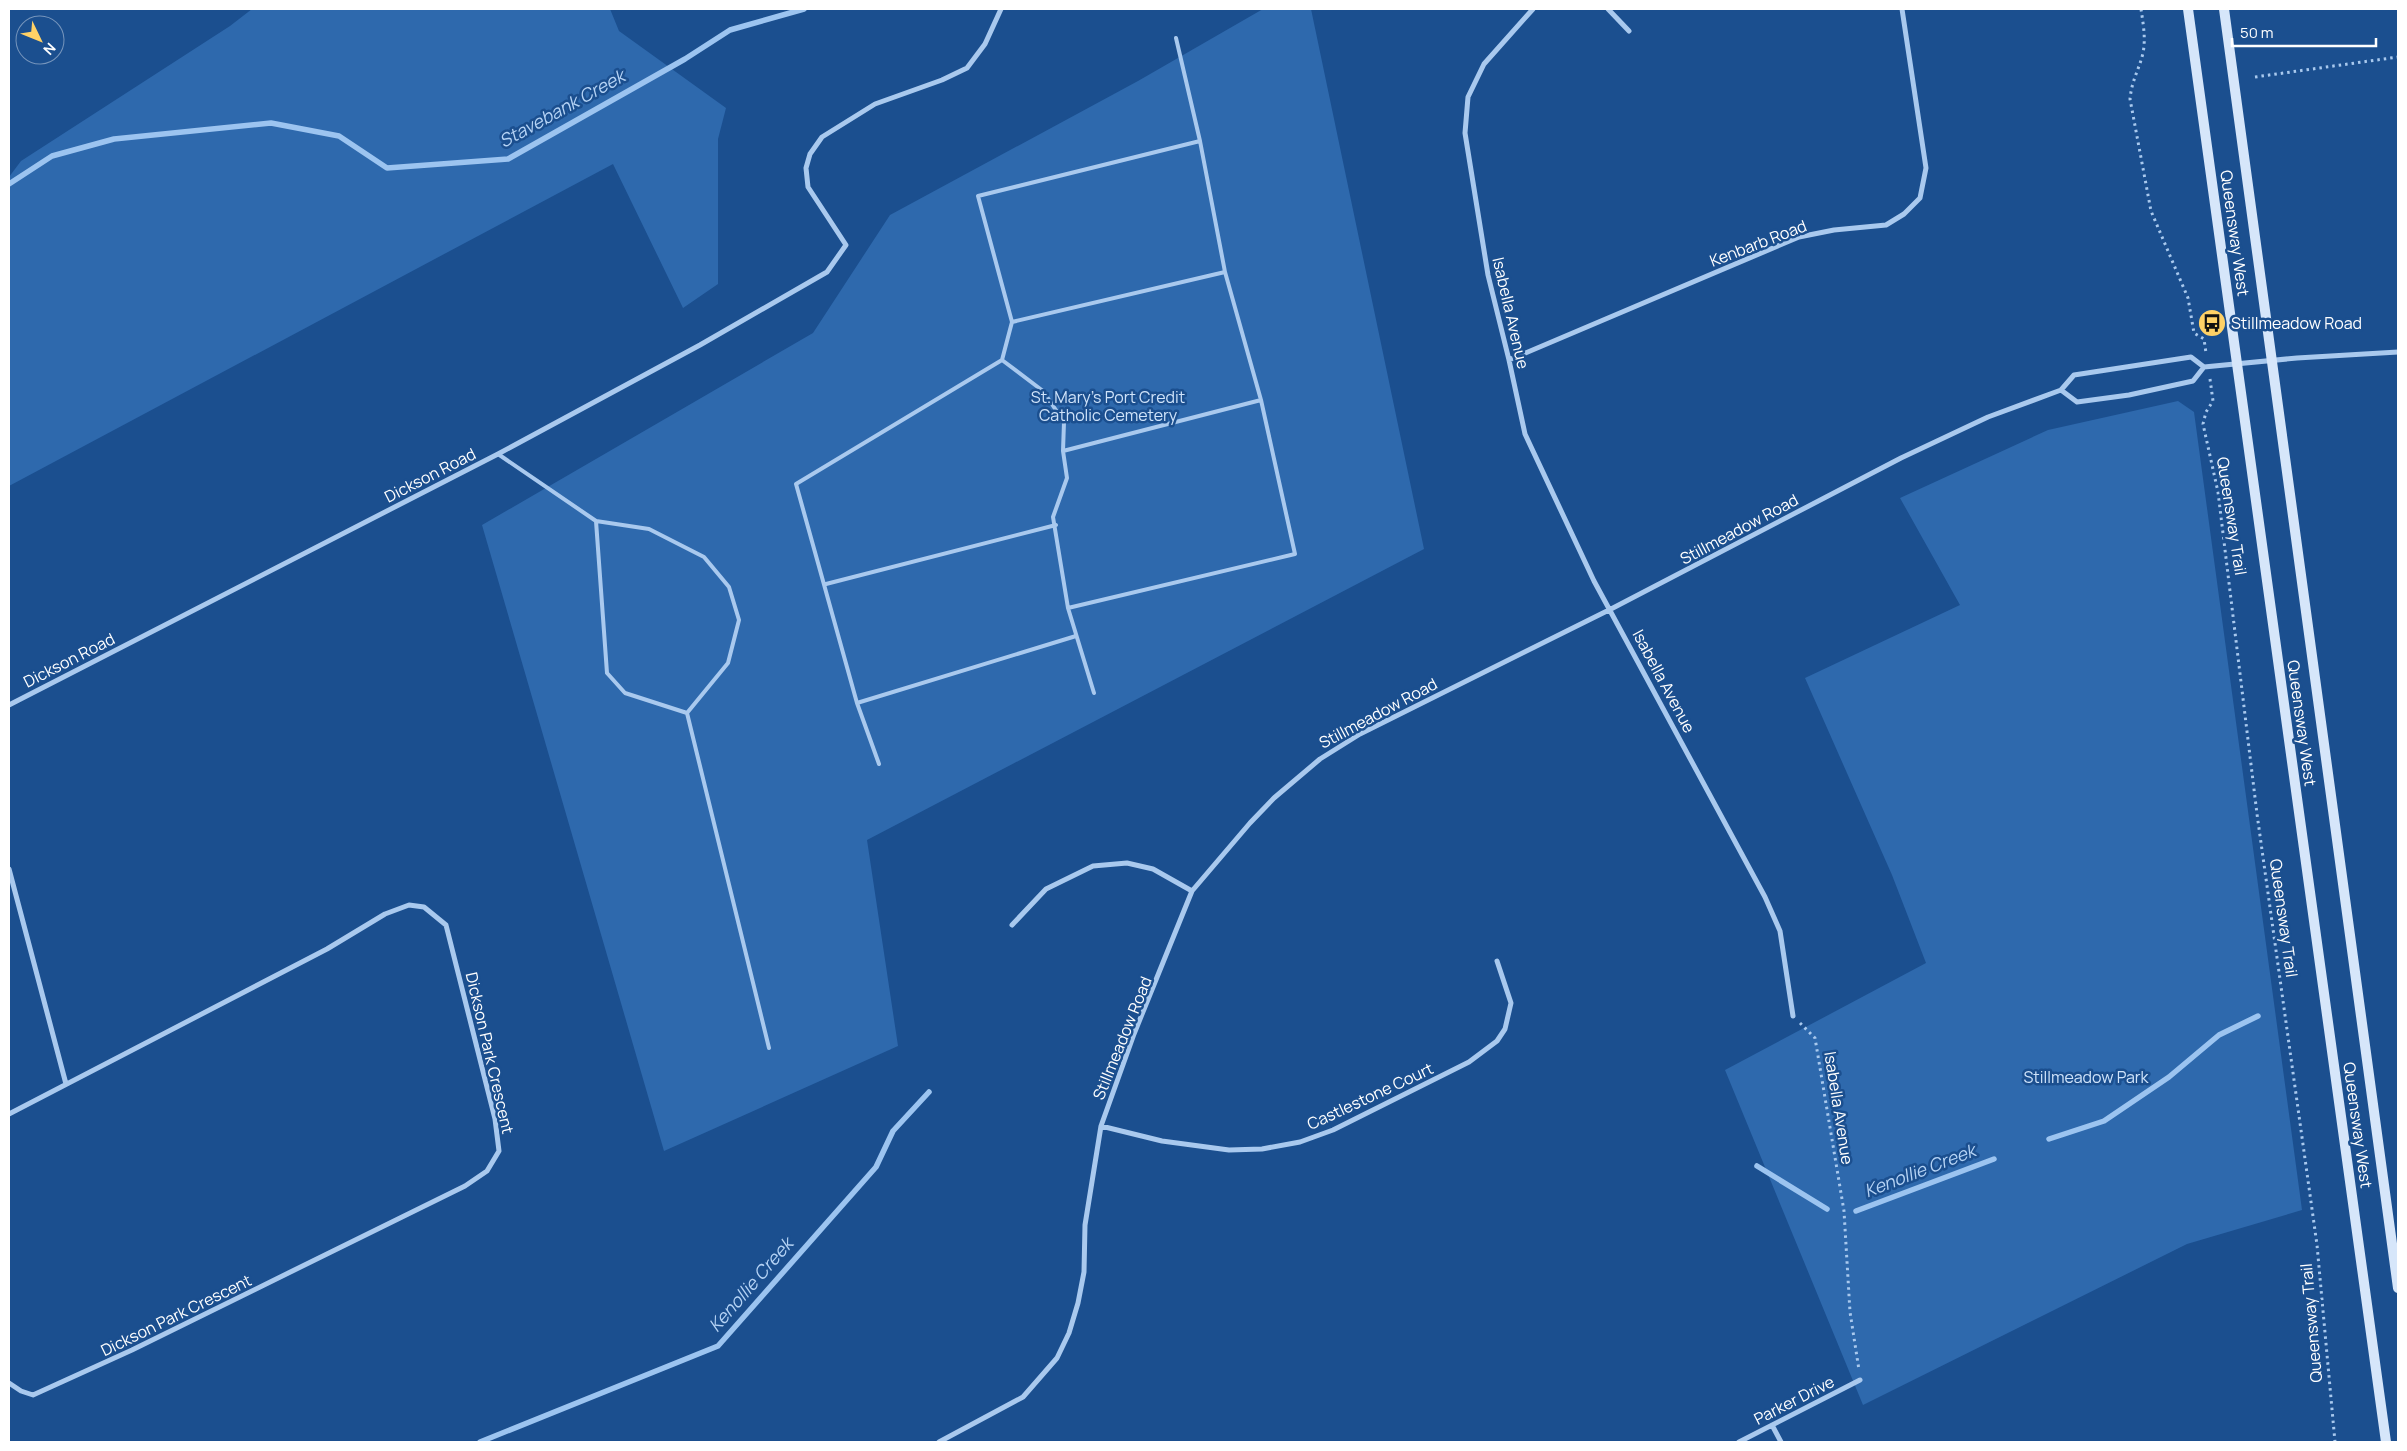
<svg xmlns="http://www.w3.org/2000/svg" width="2407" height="1451" font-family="Manrope,sans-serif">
<rect width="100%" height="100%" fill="#1b4f8f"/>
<!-- green -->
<path fill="#2e69ad" d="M252 9H610L619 31 726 108 718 139V284L683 308 613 164 9 486V177L21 161 230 26Z
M1263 9H1311L1424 549 867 840 898 1046 664 1151 482 525 813 333 890 215 1138 81Z
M2178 401 2194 412 2302 1210 2187 1244 1863 1405 1725 1070 1926 963 1892 875 1805 678 1960 605 1900 498 2048 430Z"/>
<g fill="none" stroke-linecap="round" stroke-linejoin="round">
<!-- stream -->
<path stroke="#9cc4f0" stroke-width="5.5" d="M9 184 52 156 114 139 271 123 339 136 387 168 508 159 685 59 730 30 804 9
M2049 1139 2104 1121 2169 1077 2219 1035 2258 1016
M1757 1166 1827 1209
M1856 1211 1994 1159
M480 1442 718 1346 876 1167 893 1131 929 1092"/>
<!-- path -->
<path stroke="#a9c9ee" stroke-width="3" stroke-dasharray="2.5 4" stroke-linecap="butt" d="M2141 9C2143 23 2146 38 2143 53 2139 70 2132 79 2130 99L2151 211 2188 298 2194 333 2204 339 2206 353
M2255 77 2398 57
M2210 379 2213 401 2206 412 2203 424 2218 492 2257 814 2317 1245 2335 1442
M1800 1023 1815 1038 1844 1211 1850 1312 1859 1370"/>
<!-- service -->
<path stroke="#a9c9ee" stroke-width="4" d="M1012 322 1225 272
M1002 360 1012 322 978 196 1200 141
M1063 451 1261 400
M498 454 596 521 649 529 704 557 729 587 739 620 728 663 687 713 769 1048
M596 521 607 673 625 693 687 713
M826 584 1056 525
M1068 608 1295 554 1261 400 1225 272 1200 141 1176 38
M857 703 1076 636
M879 764 857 703 796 484 1002 360 1043 391 1064 422 1063 451 1067 478 1053 517 1068 608 1094 693"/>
<!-- minor -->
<path stroke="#a9c9ee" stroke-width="5" d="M1533 9 1484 64 1468 97 1465 133 1488 275 1509 360 1525 434 1594 581 1765 897 1780 931 1793 1016
M1608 9 1629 31
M1509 360 1799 237 1834 230 1886 225 1904 214 1920 198 1926 168 1902 9
M2061 390 2077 402 2129 395 2193 381 2204 367
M9 705 498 454 700 345 827 272 846 245 808 187 806 168 810 154 822 137 875 104 942 80 967 68 985 44 1001 9
M9 869 66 1084
M1012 925 1046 889 1093 866 1127 863 1153 869 1192 891
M9 1114 327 949 385 914 409 905 424 907 446 925 495 1119 499 1151 487 1171 465 1186 132 1350 33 1395 21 1391 9 1383
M1101 1126 1162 1141 1229 1150 1262 1149 1300 1142 1333 1130 1469 1062 1497 1041 1505 1029 1511 1003 1497 961
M1772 1425 1781 1442
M939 1442 1023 1397 1057 1358 1069 1333 1078 1303 1084 1272 1085 1225 1101 1126 1134 1034 1192 891 1250 823 1274 798 1320 759 1360 734 1611 609 1901 458 1988 417 2061 390 2074 375 2191 357 2204 367 2297 358 2398 352
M1739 1442 1860 1380"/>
<!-- secondary -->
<path stroke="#d6e6fa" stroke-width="10" d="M2188 9 2386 1442
M2224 9 2398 1288"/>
</g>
<!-- icons -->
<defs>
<symbol id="bus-disc" viewBox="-11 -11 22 22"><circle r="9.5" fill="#ffd166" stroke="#1b4f8f"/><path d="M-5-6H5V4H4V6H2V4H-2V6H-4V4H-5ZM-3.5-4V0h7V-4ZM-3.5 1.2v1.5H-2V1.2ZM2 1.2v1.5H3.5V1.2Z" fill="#111"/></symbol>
</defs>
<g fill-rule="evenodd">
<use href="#bus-disc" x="2196" y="307" width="32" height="32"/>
</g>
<g text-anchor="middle" stroke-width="5" stroke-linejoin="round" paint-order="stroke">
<!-- street labels -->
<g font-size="16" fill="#fff" stroke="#1b4f8f">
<text transform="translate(2235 233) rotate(82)" y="6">Queensway West</text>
<text transform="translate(1758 243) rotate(-21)" y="6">Kenbarb Road</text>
<text transform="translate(1511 313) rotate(77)" y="6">Isabella Avenue</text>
<text transform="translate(430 475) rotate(-27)" y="6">Dickson Road</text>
<text transform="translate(2232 516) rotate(81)" y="6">Queensway Trail</text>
<text transform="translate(1739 529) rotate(-28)" y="6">Stillmeadow Road</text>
<text transform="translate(69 660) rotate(-27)" y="6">Dickson Road</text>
<text transform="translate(1664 681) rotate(62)" y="6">Isabella Avenue</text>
<text transform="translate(1378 713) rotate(-28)" y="6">Stillmeadow Road</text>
<text transform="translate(2302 723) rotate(82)" y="6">Queensway West</text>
<text transform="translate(2284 918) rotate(82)" y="6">Queensway Trail</text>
<text transform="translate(1122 1038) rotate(-68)" y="6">Stillmeadow Road</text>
<text transform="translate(490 1053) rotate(77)" y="6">Dickson Park Crescent</text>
<text transform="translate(1370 1096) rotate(-25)" y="6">Castlestone Court</text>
<text transform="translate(1839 1108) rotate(81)" y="6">Isabella Avenue</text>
<text transform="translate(2358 1125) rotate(82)" y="6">Queensway West</text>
<text transform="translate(176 1315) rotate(-26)" y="6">Dickson Park Crescent</text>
<text transform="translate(2311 1323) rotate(-95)" y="6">Queensway Trail</text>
<text transform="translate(1794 1400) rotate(-27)" y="6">Parker Drive</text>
</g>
<!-- poi labels -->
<g font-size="16" fill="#fff" stroke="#1b4f8f" text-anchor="start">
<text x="2231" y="329">Stillmeadow Road</text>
</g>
<!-- park labels -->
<g font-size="16" fill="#cfe3fa" stroke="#1b4f8f">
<text x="1108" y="403">St. Mary's Port Credit<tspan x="1108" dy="18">Catholic Cemetery</tspan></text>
<text x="2086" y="1083">Stillmeadow Park</text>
</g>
<!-- water labels -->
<g font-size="18" font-style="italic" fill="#b5d3f5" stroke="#1b4f8f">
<text transform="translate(562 109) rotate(-29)" y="6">Stavebank Creek</text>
<text transform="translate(1920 1171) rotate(-21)" y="6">Kenollie Creek</text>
<text transform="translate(751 1285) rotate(-49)" y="6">Kenollie Creek</text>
</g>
</g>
<!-- border -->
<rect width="2407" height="1451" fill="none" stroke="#ffffff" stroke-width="20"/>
<!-- north arrow -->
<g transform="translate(40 40) rotate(133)"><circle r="24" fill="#1b4f8f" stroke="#7695bc"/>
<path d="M0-4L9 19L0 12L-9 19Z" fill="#ffd166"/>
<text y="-8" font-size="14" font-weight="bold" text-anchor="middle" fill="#ffffff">N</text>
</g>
<!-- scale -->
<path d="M2232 38v8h144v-8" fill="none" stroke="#ffffff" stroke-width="2.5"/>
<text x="2240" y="38" font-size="15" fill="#ffffff" stroke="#1b4f8f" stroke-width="4" paint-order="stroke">50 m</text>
</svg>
